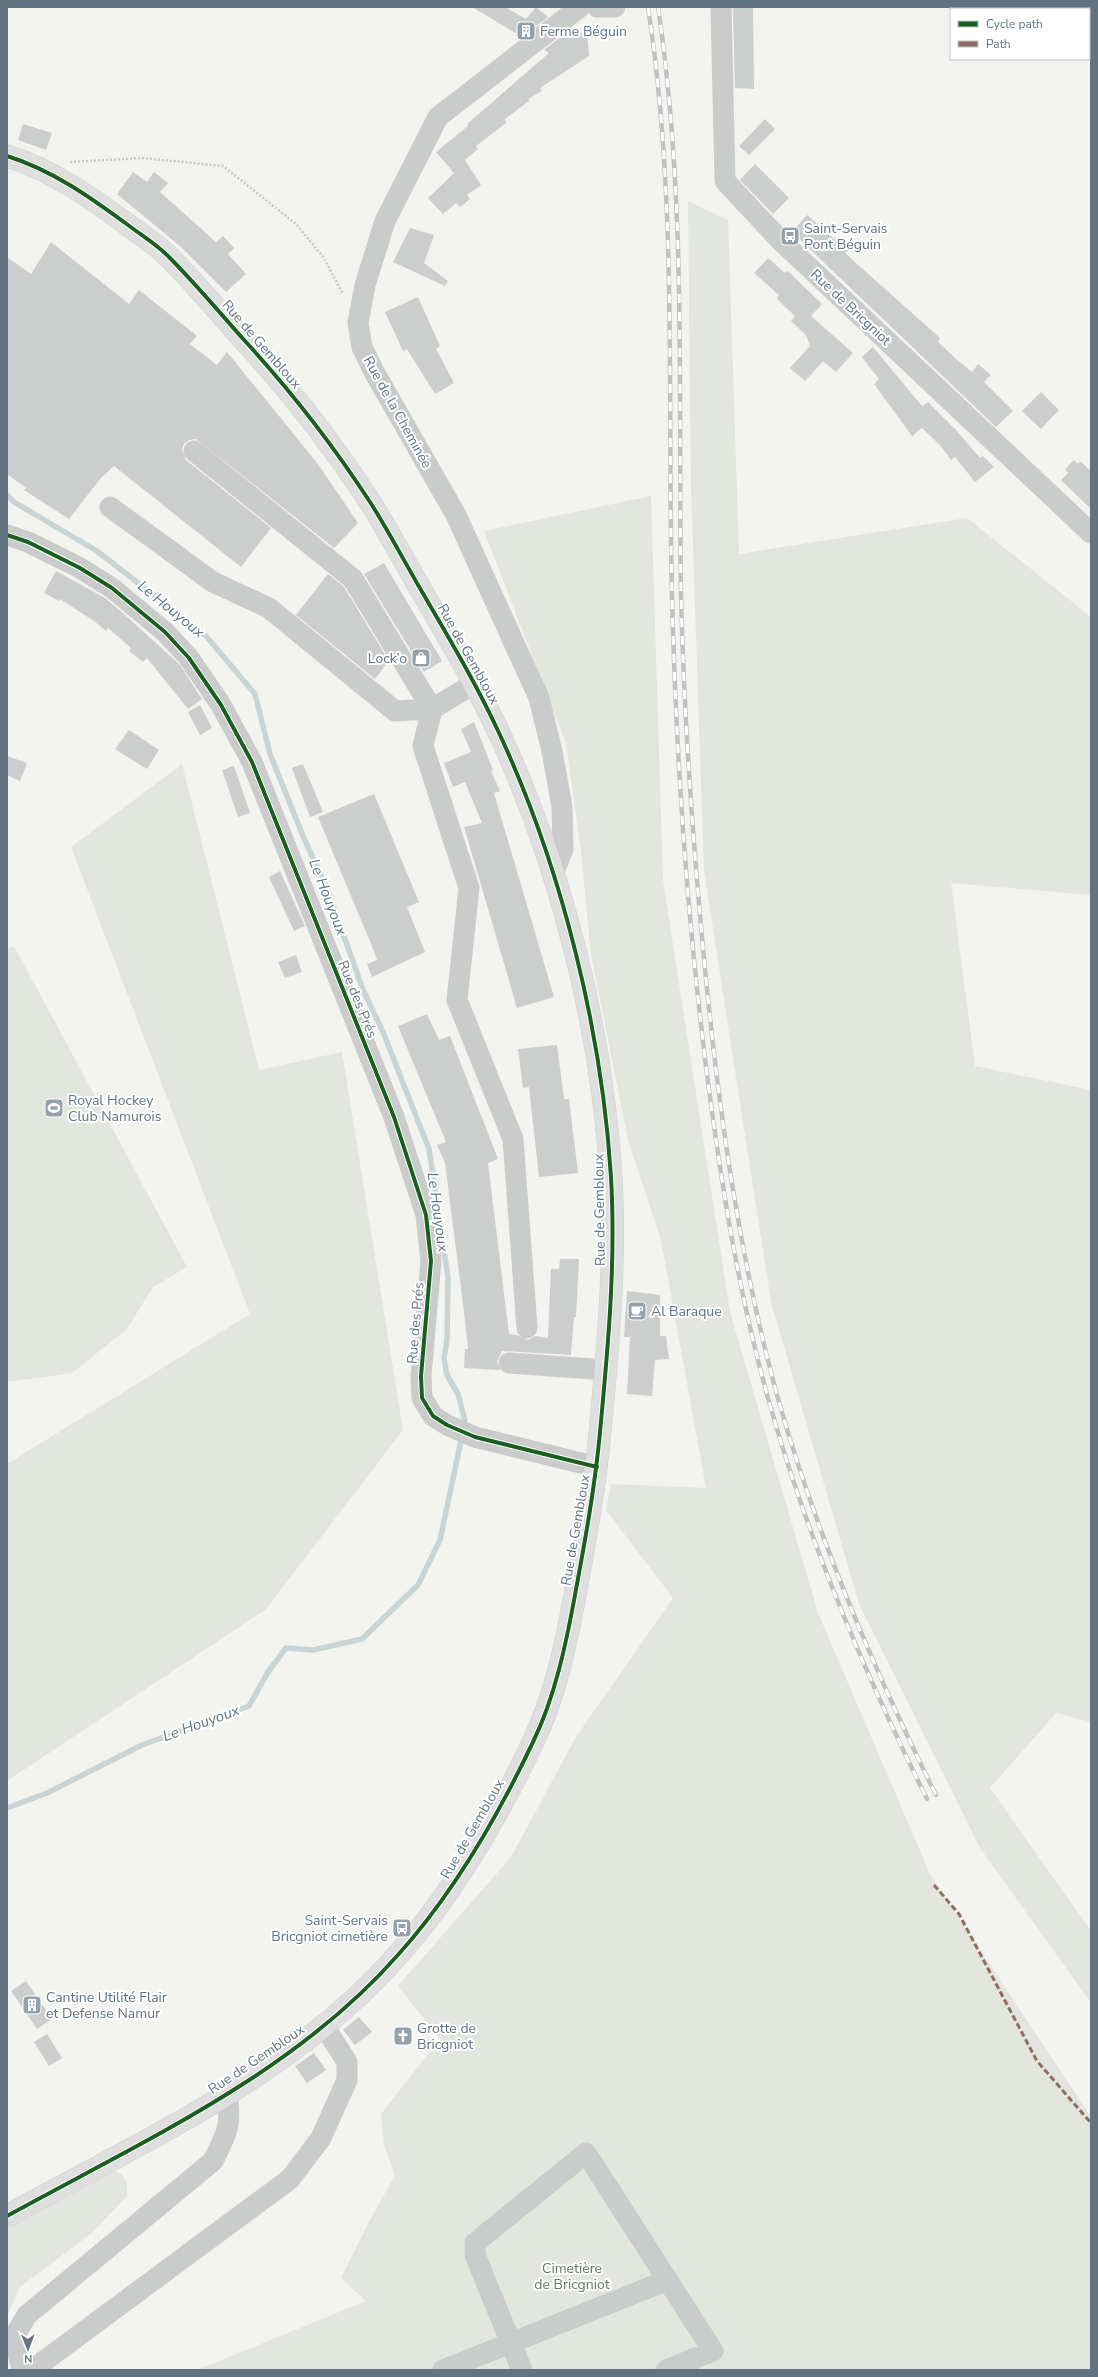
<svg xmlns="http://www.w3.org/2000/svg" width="1098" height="2377" font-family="'Nunito Sans',sans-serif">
<rect width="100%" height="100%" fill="#f3f3f0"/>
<!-- green -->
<path fill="#e2e6de" d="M688 201 728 220 739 554 967 518 1091 617V895L951 883 975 1066 1091 1090V1722L1056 1713 990 1788 1091 1931V2003L980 1848 859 1604 771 1302 704 871 691 487Z
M651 496 663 880 730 1312 818 1613 930 1874 1091 2117V2370H197L366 2301 341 2278 369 2222 395 2175 384 2145 381 2114 440 2039 398 1986 511 1857 576 1737 673 1598 606 1510 611 1484 706 1488 661 1240 628 1140 591 955 581 851 566 743 484 531Z
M182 764 259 1070 342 1052 403 1430 266 1609 7 1781V1464L250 1314 71 847Z
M14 946 187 1267 153 1287 127 1329 72 1373 7 1382V949Z
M108 2168 122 2174 127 2184V2196L93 2232 20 2287 7 2316V2226Z"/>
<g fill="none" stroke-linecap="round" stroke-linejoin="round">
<!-- stream -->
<path stroke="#cbd4d5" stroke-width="5.5" d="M7 495 14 502 97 551 206 636 255 694 270 754 303 836 328 891 363 990 383 1032 429 1149 448 1278 447 1340 444 1358 447 1375 458 1394 465 1421 464 1427
M7 1808 47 1793 142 1745 249 1706 268 1672 286 1648 313 1650 362 1639 418 1585 440 1540 462 1436"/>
</g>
<!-- building -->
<path fill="#cccece" d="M472 7H505L526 19 536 7 548 17 522 37Z
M733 7H753L754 89 735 88Z
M567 32 568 36 587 32 589 56 540 88 542 91 528 99 529 101 505 119 506 123 476 146 478 149 465 160 481 185 467 195 470 199 460 207 456 203 443 214 428 198 454 173 436 152 468 126 467 124 549 53 544 50Z
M765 119 775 129 749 155 739 146Z
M23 124 52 133 46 150 18 140Z
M755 164 789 198 773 214 740 180Z
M133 172 147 182 154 172 168 183 160 192 216 242 223 236 234 248 228 254 246 274 226 292 181 247 117 194Z
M807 215 848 251 845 253 856 263 940 338 938 342 955 358 972 372 978 364 991 375 984 382 1013 411 996 427 792 232Z
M410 228 434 235 424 263 448 281 445 286 393 262Z
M51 242 129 304 139 290 197 336 190 344 217 365 227 352 318 464 358 523 334 548 196 439 189 440 184 444 182 450 186 460 271 528 241 567 114 466 100 479 69 519 24 490 26 488 7 474V257L31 274Z
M768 258 785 273 788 271 822 304 811 316 853 353 836 372 823 361 805 381 790 368 810 346 806 335 791 321 795 316 777 299 779 295 754 273Z
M418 297 440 346 436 349 454 383 435 394 407 349 403 351 385 312Z
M873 347 922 406 928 402 957 431 980 458 983 456 994 467 975 482 955 457 951 460 941 446 922 428 912 436 874 384 879 379 862 357Z
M1041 392 1059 410 1041 429 1022 411Z
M1074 460 1078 464 1080 461 1091 471V509L1061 480 1068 473 1065 469Z
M384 563 442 661 424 672 364 574Z
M56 571 105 598 124 614 180 665 202 699 188 709 147 658 143 662 129 651 131 648 108 628 106 631 94 621 60 599 59 601 44 593Z
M328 574 344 587 389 661 375 679 296 615Z
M200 705 212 728 200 735 188 712Z
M474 722 493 770 491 771 500 791 494 793 554 997 517 1008 464 827 482 823 465 782 453 787 444 763 471 752 461 729Z
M129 730 159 750 147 769 115 749Z
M7 756 27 763 20 781 7 775Z
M303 764 323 812 310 817 292 768Z
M234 766 250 813 238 817 222 770Z
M374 794 419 902 407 907 425 952 372 977 367 964 377 960 374 951 318 817Z
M280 871 305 926 294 931 269 877Z
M296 955 302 972 285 978 278 962Z
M427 1014 439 1040 450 1036 498 1159 488 1163 509 1334 517 1335 528 1340 535 1336 548 1338 551 1269H559L560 1259H579L576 1317H574L571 1355 502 1351 497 1362 500 1370 464 1368 465 1349H468L464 1312 445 1163 437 1145 446 1142 398 1026Z
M557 1045 564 1099H569L578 1173 539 1177 529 1087 523 1088 518 1049Z
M627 1291 660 1295V1336H666L669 1359 655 1360 652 1396 627 1394 630 1337H624Z
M26 1981 52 2019 37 2029 11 1991Z
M359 2017 372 2032 355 2045 343 2030Z
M47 2034 62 2058 49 2066 34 2042Z
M314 2053 326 2070 307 2083 295 2066Z"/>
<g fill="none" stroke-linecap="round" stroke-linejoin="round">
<defs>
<path id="major" d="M7 156C52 170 90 197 128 225 141 235 156 244 168 256 195 283 220 313 245 341 291 391 333 445 370 502 388 530 404 561 421 590 449 638 477 685 500 735 562 869 602 1031 611 1177 616 1262 608 1348 600 1432 595 1487 585 1541 575 1595 566 1644 555 1697 533 1742 497 1818 454 1893 397 1956 293 2074 143 2141 7 2216"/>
</defs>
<!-- major casing -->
<use href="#major" stroke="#d0d1d0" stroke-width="23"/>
<!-- path -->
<path stroke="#c8c9c9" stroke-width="2.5" stroke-dasharray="2 2" stroke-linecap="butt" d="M70 162 142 158 223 166 296 224 324 258 343 294"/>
<!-- minor -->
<path stroke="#cacccc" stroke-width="21" d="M597 7H615
M721 7 725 181 780 240 1091 533
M110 507 213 582 269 608 395 711 432 709 353 579 194 451
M7 535 28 542 80 568 112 588 165 632 189 658 221 705 252 762 394 1117 426 1215 431 1261 421 1376 422 1398 433 1416 447 1425 475 1437 597 1467
M475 683 432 709 423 746 469 888 457 1000 513 1139 527 1328
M553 874 563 849 562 807 552 751 539 698 456 515 373 370 362 347 358 323 365 285 385 221 438 117 580 7
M509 1363 606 1370
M22 2370 14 2337 27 2315 213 2161C227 2133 232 2126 227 2094
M36 2370V2367L290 2179 321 2138 347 2080V2062L324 2026
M443 2370 668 2280
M522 2370 475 2255V2243L586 2153 713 2351 666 2370"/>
<!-- major -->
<use href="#major" stroke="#dfdfe0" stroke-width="22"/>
<defs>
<path id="rail" d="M648 7C678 201 667 400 672 595 676 758 687 920 708 1082 722 1188 739 1295 768 1398 807 1538 863 1670 927 1799
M658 7C687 201 678 399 681 594 684 719 693 845 705 969 719 1112 739 1256 777 1395 816 1534 872 1666 936 1795"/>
</defs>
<!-- rail casing -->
<use href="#rail" stroke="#c0c2c2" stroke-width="4.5"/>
<!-- rail -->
<use href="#rail" stroke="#fff" stroke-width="3" stroke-dasharray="9" stroke-linecap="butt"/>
<!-- quiet -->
<path stroke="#8d6e63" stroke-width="3" stroke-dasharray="6 3" stroke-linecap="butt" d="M934 1885 959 1914 1037 2061 1091 2123"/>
<defs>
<path id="cycleway" d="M7 156C52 170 90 197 128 225 141 235 156 244 168 256 195 283 220 313 245 341 291 391 333 445 370 502 388 530 404 561 421 590 449 638 477 685 500 735 562 869 602 1031 611 1177 616 1262 608 1348 600 1432 595 1487 585 1541 575 1595 566 1644 555 1697 533 1742 497 1818 454 1893 397 1956 293 2074 143 2141 7 2216
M7 535 28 542 80 568 112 588 165 632 189 658 221 705 252 762 394 1117 426 1215 431 1261 421 1376 422 1398 433 1416 447 1425 475 1437 597 1467"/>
</defs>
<!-- cycleway casing -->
<use href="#cycleway" stroke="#fff" stroke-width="6"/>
<!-- cycleway -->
<use href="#cycleway" stroke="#1b5e20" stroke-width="4"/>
</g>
<!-- icons -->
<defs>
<symbol id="building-square" viewBox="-11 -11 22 22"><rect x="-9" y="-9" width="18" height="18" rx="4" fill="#95a0a8" stroke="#fff"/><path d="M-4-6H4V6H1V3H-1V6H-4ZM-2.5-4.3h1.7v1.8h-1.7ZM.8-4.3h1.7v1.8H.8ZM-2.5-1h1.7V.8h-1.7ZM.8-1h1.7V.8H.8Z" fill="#fff"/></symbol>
<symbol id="bus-square" viewBox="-11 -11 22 22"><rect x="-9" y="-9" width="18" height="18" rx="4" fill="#95a0a8" stroke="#fff"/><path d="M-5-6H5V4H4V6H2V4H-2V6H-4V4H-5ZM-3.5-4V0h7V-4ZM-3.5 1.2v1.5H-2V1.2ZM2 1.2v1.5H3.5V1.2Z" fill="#fff"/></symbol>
<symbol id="shop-square" viewBox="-11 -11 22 22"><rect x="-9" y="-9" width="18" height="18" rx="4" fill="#95a0a8" stroke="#fff"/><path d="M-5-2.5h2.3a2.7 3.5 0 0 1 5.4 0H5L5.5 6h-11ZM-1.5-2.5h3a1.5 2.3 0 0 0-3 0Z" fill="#fff"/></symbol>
<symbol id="stadium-square" viewBox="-11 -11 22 22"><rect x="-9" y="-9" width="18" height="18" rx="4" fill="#95a0a8" stroke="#fff"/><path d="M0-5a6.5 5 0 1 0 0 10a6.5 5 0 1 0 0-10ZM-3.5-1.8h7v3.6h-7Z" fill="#fff"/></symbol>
<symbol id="cafe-square" viewBox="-11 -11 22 22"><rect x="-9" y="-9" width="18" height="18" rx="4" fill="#95a0a8" stroke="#fff"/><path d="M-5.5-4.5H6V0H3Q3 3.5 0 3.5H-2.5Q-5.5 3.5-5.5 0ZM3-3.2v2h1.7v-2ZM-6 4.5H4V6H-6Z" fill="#fff"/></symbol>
<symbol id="church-square" viewBox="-11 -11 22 22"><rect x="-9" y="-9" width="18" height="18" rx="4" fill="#95a0a8" stroke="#fff"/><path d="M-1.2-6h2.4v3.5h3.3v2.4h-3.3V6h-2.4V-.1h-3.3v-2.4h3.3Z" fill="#fff"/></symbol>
</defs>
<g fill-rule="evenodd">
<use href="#building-square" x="515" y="20" width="22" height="22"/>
<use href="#bus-square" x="779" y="225" width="22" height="22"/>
<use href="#shop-square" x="410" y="647" width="22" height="22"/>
<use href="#stadium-square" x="43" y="1097" width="22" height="22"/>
<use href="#cafe-square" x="626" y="1300" width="22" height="22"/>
<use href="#bus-square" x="391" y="1917" width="22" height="22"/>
<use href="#building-square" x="21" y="1994" width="22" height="22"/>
<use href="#church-square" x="392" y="2025" width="22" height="22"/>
</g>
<g text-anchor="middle" stroke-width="4" stroke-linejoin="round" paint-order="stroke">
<!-- poi labels -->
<g font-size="14" fill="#627481" stroke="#fff" text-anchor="start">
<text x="540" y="36">Ferme Béguin</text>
<text x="804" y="233">Saint-Servais<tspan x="804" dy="16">Pont Béguin</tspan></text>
<text x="407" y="663" text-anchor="end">Lock’o</text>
<text x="68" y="1105">Royal Hockey<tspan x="68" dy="16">Club Namurois</tspan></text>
<text x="651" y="1316">Al Baraque</text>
<text x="388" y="1925" text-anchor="end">Saint-Servais<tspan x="388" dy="16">Bricgniot cimetière</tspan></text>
<text x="46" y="2002">Cantine Utilité Flair<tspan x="46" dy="16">et Defense Namur</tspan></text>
<text x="417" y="2033">Grotte de<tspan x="417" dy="16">Bricgniot</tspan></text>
</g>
<!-- street labels -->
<g font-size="14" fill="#627481" stroke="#fff">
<text transform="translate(851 307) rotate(43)" y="5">Rue de Bricgniot</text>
<text transform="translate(262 344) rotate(49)" y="5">Rue de Gembloux</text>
<text transform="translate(398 412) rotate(61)" y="5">Rue de la Cheminée</text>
<text transform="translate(469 654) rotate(61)" y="5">Rue de Gembloux</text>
<text transform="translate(358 999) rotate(68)" y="5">Rue des Prés</text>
<text transform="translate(599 1210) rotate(-91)" y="5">Rue de Gembloux</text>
<text transform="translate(415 1323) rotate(-85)" y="5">Rue des Prés</text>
<text transform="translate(575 1530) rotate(-80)" y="5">Rue de Gembloux</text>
<text transform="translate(472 1829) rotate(-60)" y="5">Rue de Gembloux</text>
<text transform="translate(256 2059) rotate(-34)" y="5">Rue de Gembloux</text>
</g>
<!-- park labels -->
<g font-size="14" fill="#667861" stroke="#fff">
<text x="572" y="2273">Cimetière<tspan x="572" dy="16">de Bricgniot</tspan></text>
</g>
<!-- water labels -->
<g font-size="15" font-style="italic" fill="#5e777f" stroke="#fff">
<text transform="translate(171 609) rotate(39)" y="5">Le Houyoux</text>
<text transform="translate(328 897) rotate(69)" y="5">Le Houyoux</text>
<text transform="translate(438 1212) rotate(82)" y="5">Le Houyoux</text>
<text transform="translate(201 1723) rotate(-20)" y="5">Le Houyoux</text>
</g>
</g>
<!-- border -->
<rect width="1098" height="2377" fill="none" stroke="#627481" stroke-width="16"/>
<!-- legend -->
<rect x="950" y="8" width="140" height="52" fill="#ffffff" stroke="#c0c7cd"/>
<rect x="958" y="21" width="20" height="6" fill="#1b5e20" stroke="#c0c7cd"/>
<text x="986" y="28" font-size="12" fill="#627481">Cycle path</text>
<rect x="958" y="41" width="20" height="6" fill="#8d6e63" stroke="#c0c7cd"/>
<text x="986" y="48" font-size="12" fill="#627481">Path</text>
<!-- north arrow -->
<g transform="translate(28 2349) rotate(179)" stroke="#ffffff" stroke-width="3" paint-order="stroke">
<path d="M0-3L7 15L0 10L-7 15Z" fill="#627481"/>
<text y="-6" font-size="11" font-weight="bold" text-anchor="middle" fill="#627481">N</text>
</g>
</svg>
